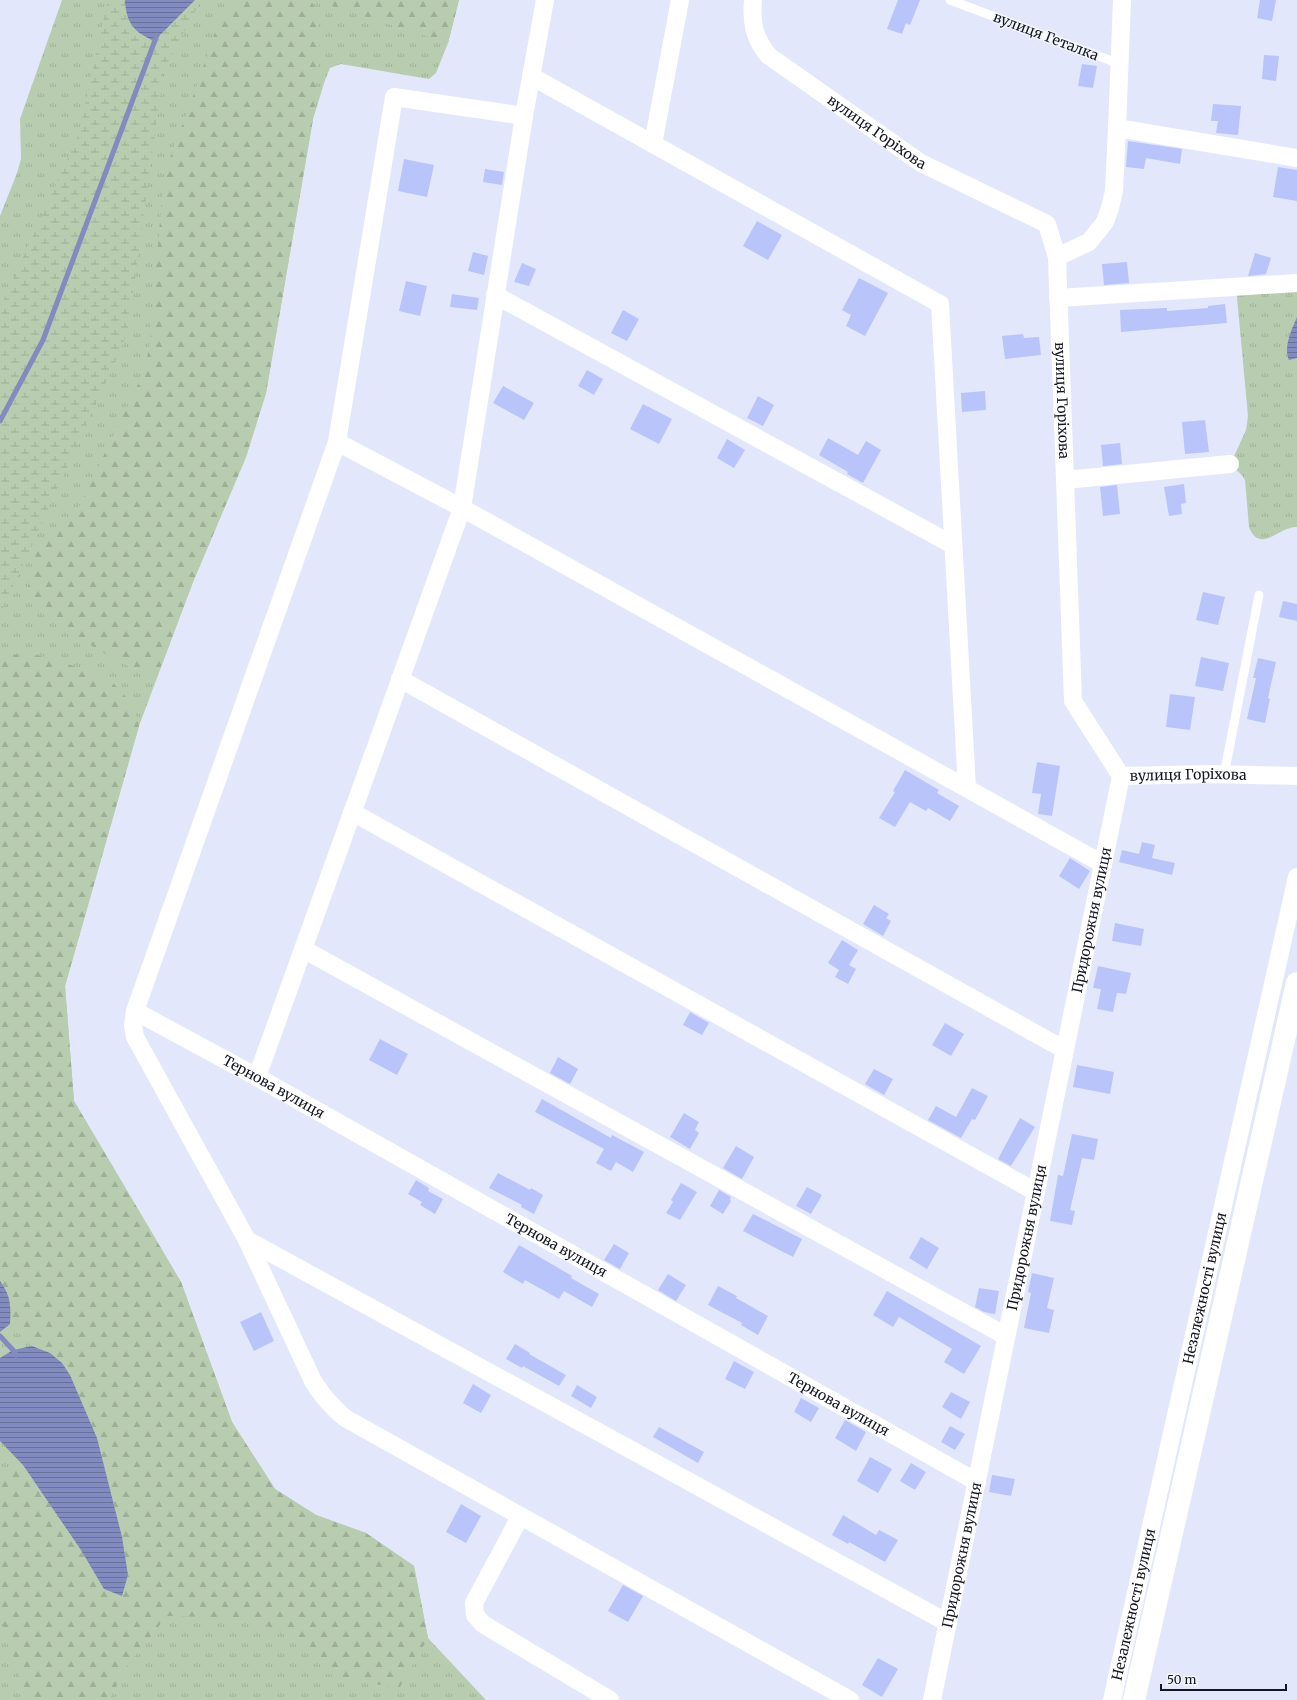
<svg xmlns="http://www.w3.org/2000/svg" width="1297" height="1700" font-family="Merriweather,serif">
<defs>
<pattern id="grass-tufts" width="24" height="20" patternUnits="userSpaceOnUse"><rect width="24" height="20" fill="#b8cdaf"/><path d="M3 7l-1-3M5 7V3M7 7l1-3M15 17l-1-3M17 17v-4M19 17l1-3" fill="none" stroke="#9daf96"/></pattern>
<pattern id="forest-firs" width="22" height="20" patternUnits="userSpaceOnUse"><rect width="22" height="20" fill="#b8cdaf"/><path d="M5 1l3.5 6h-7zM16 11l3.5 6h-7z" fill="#9daf96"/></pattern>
<pattern id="wetland-marsh" width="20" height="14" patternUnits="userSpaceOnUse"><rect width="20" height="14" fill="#b8cdaf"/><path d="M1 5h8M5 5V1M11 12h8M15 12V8" fill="none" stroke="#9daf96"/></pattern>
<pattern id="water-rules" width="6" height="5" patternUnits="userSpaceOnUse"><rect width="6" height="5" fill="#818bbf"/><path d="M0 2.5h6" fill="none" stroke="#68719b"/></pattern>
</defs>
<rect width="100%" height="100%" fill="#e2e7fc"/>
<!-- grass -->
<path fill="url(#grass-tufts)" d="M62 0H459L448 43 436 73 429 79 341 64 330 68 325 80 313 119 266 393 246 457 193 582 139 726 65 986 74 1101 181 1282 232 1422 275 1489 316 1515 366 1533 414 1566 428 1638 486 1700H0V216L17 173 21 159 20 119Z
M1297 283V527C1279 526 1260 555 1249 527L1245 480 1241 474 1230 465 1246 430 1248 416 1236 287Z"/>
<!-- forest -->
<path fill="url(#forest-firs)" d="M232 0H308L313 4 318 22 320 41 313 119 266 393 246 457 193 582 160 669 141 668 128 666 118 661 73 635 50 620 36 608 28 592 29 573 37 552 76 513 141 378 149 350 164 174 196 88 219 20Z
M323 0H459L448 43 332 6Z
M31 654 55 659 110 680 122 692 134 707 139 726 65 986 74 1101 181 1282 232 1422 275 1489 316 1515 366 1533 414 1566 428 1638 399 1689 329 1674 297 1641 253 1618 167 1616 129 1663 109 1700H20V1682L10 1642 0 1618V1481L23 1465 81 1550 104 1589 128 1575 122 1537 97 1438 70 1375 62 1363 50 1353 32 1346 10 1324C11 1306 11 1296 0 1281V660L9 655Z"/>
<!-- wetland -->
<path fill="url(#wetland-marsh)" d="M108 0H201L164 69 128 329 122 347 0 615V308L78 136Z"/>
<!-- water -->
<path fill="url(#water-rules)" d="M125 0H195L154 41C134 32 126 23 125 0Z
M1297 317V358L1289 360C1283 347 1292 329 1297 317Z
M0 1281C11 1296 11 1306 10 1324L0 1332Z
M32 1346 50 1353 62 1363 70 1375 97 1438 122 1537 128 1575 122 1596 104 1589 81 1550 23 1465 0 1441V1358L13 1350Z"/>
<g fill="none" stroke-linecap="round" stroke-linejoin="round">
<!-- stream -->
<path stroke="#818bbf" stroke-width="5" d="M0 421 43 340 157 35
M0 1336 13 1350 16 1355"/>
</g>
<!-- building -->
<path fill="#b9c4fb" d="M898 0H920L910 25 906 23 902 34 887 29Z
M1260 0H1276L1272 21 1257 18Z
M1264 55 1279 56 1276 81 1262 79Z
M1082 64 1097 66 1093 88 1078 86Z
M1213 104 1241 106 1238 135 1216 133 1218 121H1211Z
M1128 141 1182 149 1180 164 1146 158 1144 169 1126 167Z
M404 159 434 165 427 197 398 191Z
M1278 167 1297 170V201L1273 197Z
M485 169 504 172 502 185 483 182Z
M757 221 782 235 768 260 743 246Z
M473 252 488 256 484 275 468 271Z
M1255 253 1271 258 1266 274 1248 276Z
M1127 262 1129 283 1104 285 1102 264Z
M522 263 536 269 529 286 514 282Z
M859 278 888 293 865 336 846 326 851 315 842 310Z
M406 281 427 286 420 316 399 311Z
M452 294 479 298 477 310 450 307Z
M1225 304 1227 323 1121 332 1120 310 1167 308V311L1208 308V306Z
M623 310 639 319 627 341 611 333Z
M1023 334 1024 338 1039 337 1041 355 1005 359 1002 336Z
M587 370 603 379 594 395 578 386Z
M503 386 534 403 524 420 493 403Z
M985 391 986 410 962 412 961 393Z
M758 396 774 405 763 426 747 418Z
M643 404 672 419 659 444 630 429Z
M1205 420 1209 452 1185 454 1182 422Z
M828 438 858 455 866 441 881 450 863 483 847 474 848 472 819 455Z
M727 439 745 450 734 468 717 458Z
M1120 443 1122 464 1103 466 1101 445Z
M1184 484 1186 503 1181 504 1182 514 1169 516 1164 487Z
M1117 485 1120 514 1103 516 1100 487Z
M1203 592 1225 597 1218 625 1196 620Z
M1283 601 1297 604V621L1279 617Z
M1201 657 1229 663 1223 691 1195 686Z
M1258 658 1276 662 1268 698 1270 699 1265 723 1247 719 1256 678H1253Z
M1170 694 1195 697 1190 730 1166 727Z
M1037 762 1060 766 1052 816 1038 814 1041 794 1032 793Z
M905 770 939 790 937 793 959 806 950 821 928 808 926 811 910 802 895 827 879 818 895 792 893 791Z
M1142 842 1155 845 1152 858 1175 863 1172 875 1119 862 1122 850 1139 854Z
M1070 858 1090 871 1079 889 1059 876Z
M874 905 889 914 886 918 891 921 883 936 863 924Z
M1115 923 1144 929 1141 946 1112 941Z
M842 940 858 950 849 965 856 969 848 984 835 977 839 970 828 963Z
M1098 966 1131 973 1126 994 1117 993 1113 1012 1097 1009 1101 989 1093 988Z
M690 1012 709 1023 702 1035 683 1025Z
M945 1023 964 1034 951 1056 932 1045Z
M380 1039 408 1054 397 1075 369 1060Z
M558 1057 578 1069 570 1084 550 1073Z
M1077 1065 1114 1072 1110 1094 1073 1087Z
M874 1069 893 1079 884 1095 865 1084Z
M972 1088 988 1096 975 1120 972 1119 961 1138 928 1120 936 1106 956 1117Z
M542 1099 611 1138 612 1135 644 1152 633 1172 616 1162 611 1171 596 1163 604 1149 535 1112Z
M684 1113 699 1122 695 1130 699 1133 690 1149 670 1137Z
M1020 1118 1035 1127 1011 1166 998 1159Z
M1072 1134 1098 1139 1094 1160 1082 1158 1070 1210 1075 1211 1072 1225 1050 1221 1058 1175 1063 1176Z
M736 1146 754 1157 742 1179 723 1168Z
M498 1173 530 1190 531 1188 543 1195 534 1214 521 1207 522 1205 489 1188Z
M416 1180 429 1188 428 1191 443 1199 435 1214 420 1205 422 1202 408 1194Z
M681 1183 697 1192 680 1220 666 1213 673 1202 671 1200Z
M807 1187 822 1195 811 1214 796 1206Z
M719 1190 731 1197 730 1200 731 1201 723 1214 710 1206Z
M753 1214 802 1239 793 1257 743 1231Z
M921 1237 939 1248 927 1269 909 1258Z
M614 1244 629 1253 620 1269 604 1260Z
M519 1245 572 1276 571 1278 599 1294 592 1307 564 1291 559 1299 525 1280 523 1284 503 1272Z
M1032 1273 1054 1278 1047 1308 1054 1310 1049 1333 1024 1328 1031 1293 1028 1292Z
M668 1274 686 1285 676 1301 658 1290Z
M718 1286 737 1296 736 1298 768 1316 758 1335 741 1325 742 1323 708 1305Z
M979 1288 999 1291 995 1314 984 1312 975 1307Z
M887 1291 981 1346 964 1374 944 1362 952 1349 899 1317 893 1327 873 1315Z
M261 1312 274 1341 254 1351 240 1322Z
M515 1344 530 1353 529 1354 566 1375 559 1386 523 1366 522 1368 506 1359Z
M734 1361 754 1372 745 1389 725 1379Z
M473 1384 491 1395 481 1413 463 1403Z
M577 1385 597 1397 591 1408 571 1396Z
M951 1392 970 1402 961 1419 942 1407Z
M801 1398 819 1408 811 1422 794 1412Z
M845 1420 866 1432 856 1451 835 1438Z
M950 1426 965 1434 955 1450 941 1442Z
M659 1427 704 1452 698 1463 653 1437Z
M870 1457 892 1469 878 1493 857 1481Z
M911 1463 926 1472 915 1490 900 1481Z
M992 1475 1015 1479 1011 1496 989 1492Z
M461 1504 481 1516 466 1543 446 1532Z
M843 1515 876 1535 879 1530 898 1540 885 1562 849 1542 848 1544 832 1535Z
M623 1585 643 1596 628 1622 608 1611Z
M878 1658 898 1669 882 1697 862 1685Z"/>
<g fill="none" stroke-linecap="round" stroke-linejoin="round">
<!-- service -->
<path stroke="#fff" stroke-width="9" d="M950 0 1120 64
M1224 775 1259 595"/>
<!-- minor -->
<g stroke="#fff" stroke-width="18">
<path id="s1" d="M753 0C751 22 754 39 769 56L921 163 1047 224 1057 257 1073 701 1121 776 1211 774 1297 776"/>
<path d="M531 76 940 304 967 788"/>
<path d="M524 116 394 97 337 442 135 1011 133 1025 135 1037 247 1240 313 1381C322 1396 332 1407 345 1418L850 1700"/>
<path d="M1117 128 1297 158"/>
<path d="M653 144 680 0"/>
<path d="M1057 257 1089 242 1105 222 1110 208 1114 191 1117 128 1122 0"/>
<path d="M495 295 953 545"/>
<path d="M1058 298 1297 283"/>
<path d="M337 442 462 508 1103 864"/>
<path d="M1065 480 1230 464"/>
<path d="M400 679 1065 1050"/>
<path d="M352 812 1036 1192"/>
<path d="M303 949 1006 1336"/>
<path id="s2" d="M135 1011 257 1077 977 1482"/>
<path d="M257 1077 462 508 524 116 545 0"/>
<path d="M247 1240 948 1623"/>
<path d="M520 1517 474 1603 475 1615 483 1624 610 1700"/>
<path id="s3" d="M932 1700 1121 776"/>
<path id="s4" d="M1112 1700 1297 877"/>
</g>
<!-- secondary -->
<path stroke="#fff" stroke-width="22" d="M1134 1700 1297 983"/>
</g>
<g text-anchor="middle" stroke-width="3" stroke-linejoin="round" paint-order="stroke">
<!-- street labels -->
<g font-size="14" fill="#141722" stroke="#f3f5fc">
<text transform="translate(1046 36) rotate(21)" y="5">вулиця Геталка</text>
<text dy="5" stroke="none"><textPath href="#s1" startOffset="192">вулиця Горіхова</textPath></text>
<text dy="5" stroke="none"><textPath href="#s1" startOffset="564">вулиця Горіхова</textPath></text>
<text dy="5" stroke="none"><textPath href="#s1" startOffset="1021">вулиця Горіхова</textPath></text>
<text dy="5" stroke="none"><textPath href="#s3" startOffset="796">Придорожня вулиця</textPath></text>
<text dy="5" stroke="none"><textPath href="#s2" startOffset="158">Тернова вулиця</textPath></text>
<text dy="5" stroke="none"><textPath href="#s3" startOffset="472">Придорожня вулиця</textPath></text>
<text dy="5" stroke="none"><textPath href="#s2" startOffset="482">Тернова вулиця</textPath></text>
<text dy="5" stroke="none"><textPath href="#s4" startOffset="422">Незалежності вулиця</textPath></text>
<text dy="5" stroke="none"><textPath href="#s2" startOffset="806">Тернова вулиця</textPath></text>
<text dy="5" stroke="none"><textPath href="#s3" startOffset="148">Придорожня вулиця</textPath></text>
<text dy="5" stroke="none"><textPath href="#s4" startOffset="98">Незалежності вулиця</textPath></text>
</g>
</g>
<!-- scale -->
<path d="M1161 1684v6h125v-6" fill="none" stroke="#141722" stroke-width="2"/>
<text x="1167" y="1684" font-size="12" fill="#141722" stroke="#f3f5fc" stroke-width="3" paint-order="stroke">50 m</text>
</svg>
